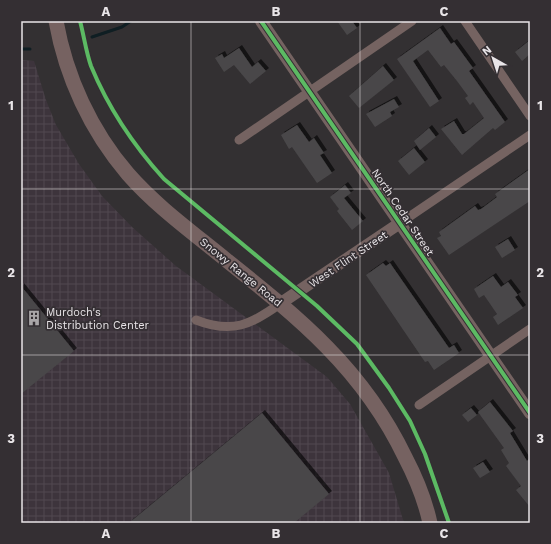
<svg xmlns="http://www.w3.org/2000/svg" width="551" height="544" font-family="'Work Sans',sans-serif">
<defs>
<pattern id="industrial-grid" width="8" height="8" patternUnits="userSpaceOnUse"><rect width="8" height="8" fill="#3d343c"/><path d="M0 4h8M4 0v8" fill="none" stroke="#50484f"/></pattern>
<filter id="shadow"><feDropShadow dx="3" dy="-3" stdDeviation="0" flood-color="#0009"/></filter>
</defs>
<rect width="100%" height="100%" fill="#333032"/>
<!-- industrial -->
<path fill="url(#industrial-grid)" d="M21 60 34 61 46 100 56 125 79 164 102 196 132 227 176 266 327 377 350 404 389 473 404 523H21Z"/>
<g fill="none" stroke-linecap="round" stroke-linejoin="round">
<!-- stream -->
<path stroke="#0f1e23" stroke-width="3" d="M92 37 122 27 131 21
M21 49H30"/>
</g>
<!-- building -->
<path fill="#494749" filter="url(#shadow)" d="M337 21H352L357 28 347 35Z
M440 28 451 44 454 42 473 68 469 71 505 122 495 130 493 128 462 155 441 129 454 121 462 134H464L484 118 473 102 470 105 465 98 468 96 457 81 444 65 441 67 428 50 413 61 439 101 430 107 397 59Z
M530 40V54L522 61 515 52Z
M239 48 252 67 258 62 266 71 250 84 234 65 224 72 215 58 222 54 224 58Z
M383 66 394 80 359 108 349 96Z
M394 99 399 107 390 112 392 116 375 127 366 114Z
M297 125 309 142 314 138 324 153 320 155 332 173 317 183 292 147 289 149 281 135Z
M429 128 436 137 420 150 414 141Z
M414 148 425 162 409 175 398 161Z
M530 169V201L449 255 437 238 441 236 439 232 475 206 478 210 481 209 497 197 495 194Z
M345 185 351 193 344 198 363 221 352 230 337 211 339 209 330 197Z
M508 239 515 250 502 258 495 247Z
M383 263 386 266 390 263 449 348 454 345 459 353 434 370 428 361 425 362 366 275Z
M493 276 501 287 508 282 518 295 515 297 523 308 498 325 493 317 497 314 484 295 479 298 474 289Z
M21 286 74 351 21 394Z
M490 402 513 431 510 433 527 461 530 458V507L516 490 521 486 506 466 509 463 501 450 504 448 478 412Z
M471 408 477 415 468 422 462 415Z
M262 413 329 494 294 523H129Z
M483 462 490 472 480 478 473 468Z"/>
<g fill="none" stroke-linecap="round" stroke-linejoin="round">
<!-- minor -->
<path stroke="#756361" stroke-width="9" d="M465 21 530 116
M239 140 412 21
M400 223 530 135
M196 320C232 334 251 325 281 303
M419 405 530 329"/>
<!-- tertiary -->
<path stroke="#756361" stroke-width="12" d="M261 21 530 413
M281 303 400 223"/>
<!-- primary -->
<path stroke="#766261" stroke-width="15" d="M56 21C66 77 91 131 128 174 156 206 192 232 225 259 299 318 363 369 405 457 416 478 425 500 430 523"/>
<defs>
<path id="cycleway" d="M80 21C84 36 86 52 91 66 108 107 134 146 164 179L317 306 357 344 389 388 410 421 425 454 449 523
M261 21 530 413"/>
</defs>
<!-- cycleway casing -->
<use href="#cycleway" stroke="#342f33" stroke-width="6"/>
<!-- cycleway -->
<use href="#cycleway" stroke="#5cba63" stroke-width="4"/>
</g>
<!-- grid -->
<path fill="none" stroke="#e9e5e8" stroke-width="1" stroke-opacity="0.55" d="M191 21V523M360 21V523M21 189H530M21 355H530"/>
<!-- icons -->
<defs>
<symbol id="building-bare" viewBox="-9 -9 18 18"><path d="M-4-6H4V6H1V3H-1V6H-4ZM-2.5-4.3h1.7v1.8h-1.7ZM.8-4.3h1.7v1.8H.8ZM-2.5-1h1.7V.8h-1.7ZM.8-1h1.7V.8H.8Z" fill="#a9a6a8" stroke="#342f33" stroke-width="2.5" paint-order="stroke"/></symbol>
</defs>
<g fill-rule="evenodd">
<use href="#building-bare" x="23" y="307" width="22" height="22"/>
</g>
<g text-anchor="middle" stroke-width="3.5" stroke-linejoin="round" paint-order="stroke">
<!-- street labels -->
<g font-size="11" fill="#e9e5e8" stroke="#342f33">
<text transform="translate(403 212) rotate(56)" y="4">North Cedar Street</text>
<text transform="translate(348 259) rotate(-34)" y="4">West Flint Street</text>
<text transform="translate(241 272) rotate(39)" y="4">Snowy Range Road</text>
</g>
<!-- poi labels -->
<g font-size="11" fill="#e9e5e8" stroke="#342f33" text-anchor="start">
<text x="46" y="316">Murdoch's<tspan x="46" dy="13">Distribution Center</tspan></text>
</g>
</g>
<!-- border -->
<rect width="551" height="544" fill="none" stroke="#342f33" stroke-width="44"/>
<!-- north arrow -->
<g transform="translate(493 58) rotate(321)" stroke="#342f33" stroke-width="3" paint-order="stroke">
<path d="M0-3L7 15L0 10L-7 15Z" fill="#e9e5e8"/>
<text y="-6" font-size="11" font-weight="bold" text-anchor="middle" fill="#e9e5e8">N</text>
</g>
<rect x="22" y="22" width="507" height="500" fill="none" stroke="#e9e5e8" stroke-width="1.5"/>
<g font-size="13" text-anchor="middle" font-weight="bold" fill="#e9e5e8">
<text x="106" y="16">A</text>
<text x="276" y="16">B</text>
<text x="444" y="16">C</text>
<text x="11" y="110">1</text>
<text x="540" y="110">1</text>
<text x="11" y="277">2</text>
<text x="540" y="277">2</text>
<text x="11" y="443">3</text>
<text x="540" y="443">3</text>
<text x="106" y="538">A</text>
<text x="276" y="538">B</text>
<text x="444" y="538">C</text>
</g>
</svg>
